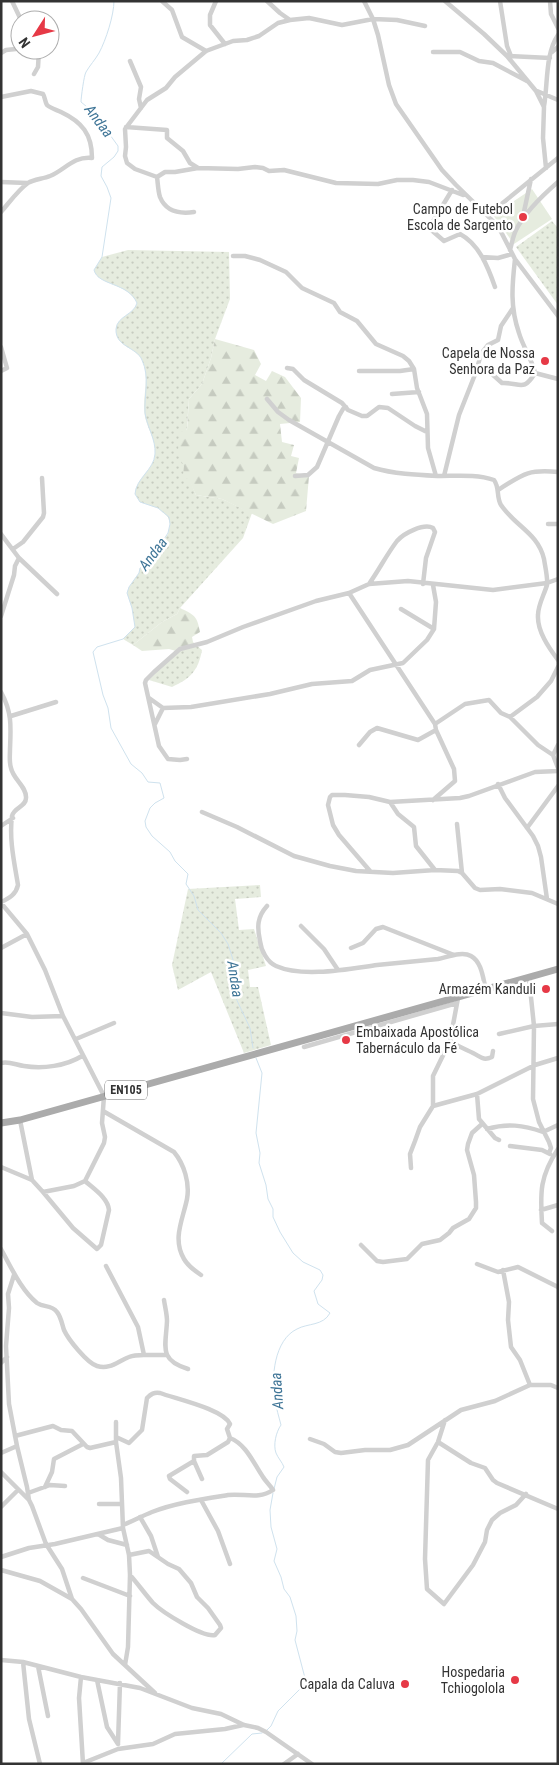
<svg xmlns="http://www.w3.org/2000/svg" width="559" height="1765" font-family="'Roboto Condensed',sans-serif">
<defs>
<pattern id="grass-dots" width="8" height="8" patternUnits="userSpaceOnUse" patternTransform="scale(1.25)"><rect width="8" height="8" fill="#e6ecdf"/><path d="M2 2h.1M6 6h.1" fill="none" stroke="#c6cbc0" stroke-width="1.8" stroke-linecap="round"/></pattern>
<pattern id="forest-firs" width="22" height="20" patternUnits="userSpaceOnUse" patternTransform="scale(1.25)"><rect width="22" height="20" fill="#e6ecdf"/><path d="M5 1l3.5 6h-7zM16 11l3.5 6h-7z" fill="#c6cbc0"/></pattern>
</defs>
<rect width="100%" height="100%" fill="#fff"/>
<!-- grass -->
<path fill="url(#grass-dots)" d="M552 221 558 228V305L516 247Z
M128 250 229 252 230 299 215 339 211 358 202 384 189 399 184 466 196 495 222 499 252 513 243 538 180 608 177 614 162 622 133 645 123 639 135 627 132 608 127 593 129 587 139 573 140 568 151 559 168 534 170 524 168 517 158 508 140 502 135 494C136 478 154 470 155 454 156 440 148 430 145 417 141 397 151 379 142 360 136 347 115 347 116 329 117 316 134 315 137 303 127 282 98 286 94 270L102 257Z
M196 645 202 650C198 671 191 678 172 687L149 680 176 651Z
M260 885 261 897 235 899 239 930 254 929 266 966 248 970 250 987H258L271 1045 244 1053 211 972 178 990 172 965 188 889Z"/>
<!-- forest -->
<path fill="url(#forest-firs)" d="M215 339 254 350 261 364 255 375 266 381 272 371 285 377 301 398 300 422 280 424 282 442 294 445 291 456 299 458 296 473 309 476 306 511 273 524 222 499 196 495 189 480 183 476 184 466 178 455 179 432 187 430 189 399 202 384 211 358Z
M180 608C194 615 197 615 200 632L192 637 193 642 196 645 176 651 169 649 142 651 133 645 162 622 177 614Z"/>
<!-- garden -->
<path fill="#e6ecdf" d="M532 189 552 219 514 244 493 215Z"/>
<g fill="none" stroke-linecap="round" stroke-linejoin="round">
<!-- stream -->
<path stroke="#cfe2ee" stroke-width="1" d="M114 1C114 15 106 40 99 53 95 60 90 65 86 72 84 75 81 98 81 102L92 111 98 123 105 128 118 146V151L114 157 102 167 101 176 107 187 111 198 102 257 94 270C98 286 128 282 137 303 134 315 117 316 116 329 115 347 137 347 142 360 150 377 144 395 145 413 147 427 156 439 155 454 154 470 136 478 135 494L140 502 158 508 169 517 170 524 168 533 151 559 140 568 139 573 129 587 127 593 132 608 135 627 123 639 97 647 93 652 103 695 108 708 111 728 131 764 142 773 148 782 160 783 164 798 155 803 150 808 145 821 146 827 152 836 170 852 175 861 188 874 186 884 194 896 198 910 221 933 228 944 237 972 233 992 250 1028 253 1048
M256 1058 262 1073 256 1133 260 1153 259 1163 266 1185 268 1199 273 1209V1217L280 1232 293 1253 303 1262 320 1270 323 1275 322 1280 314 1291 318 1304 330 1313C323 1326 308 1323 297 1329 274 1340 271 1378 275 1399 276 1408 279 1417 281 1425 276 1432 273 1445 276 1453 278 1458 282 1462 284 1467L277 1477 274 1489
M267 1730 271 1726 278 1711 301 1688 305 1678 295 1640 297 1631 296 1616 290 1597 284 1589 281 1577 274 1561 277 1549 271 1527 270 1510 273 1493
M221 1764 252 1734 262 1733"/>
<!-- minor -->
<path stroke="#d0d0d0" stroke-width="4.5" d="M12 1 21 20
M162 1 172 10 182 37 206 51
M216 1 210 15V25L225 44
M267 1 280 13 290 20
M364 1 373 19 378 35 389 85 396 104 442 170 456 185 498 226 515 259 558 316
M445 1 484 34 507 56 536 91 544 107 543 138 546 168
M500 1 507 46 511 56
M550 1 551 14 558 28
M433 52H460L479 61 493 63 527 81
M552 52 558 47
M1 53 6 50 16 49
M509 56 550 58
M130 61 141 87 139 99 141 108
M34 74 38 67 39 50
M537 91 558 100
M1 97 31 91 43 94C45 97 45 102 47 105 50 108 57 110 61 112 82 122 92 134 92 158 73 156 65 170 50 176 43 179 34 179 28 183 18 190 9 203 1 212
M544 106C548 84 545 54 558 35
M126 127 167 130V138L183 151 190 163 198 168
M157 177 135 169 127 163 125 156 126 147 125 129 147 100 166 88 175 77 206 51 233 41 247 40 259 36 278 23 290 20 309 18 342 25 373 19 397 20 425 26
M157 177 165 172H175L198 168 238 169 255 167 263 168 269 171 284 170 336 183 378 184 397 180H413L429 182 463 195
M157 177C158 184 158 191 160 197 166 212 180 214 194 212
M1 182 27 183
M452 190 429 228 444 241 460 234C479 244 488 267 495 287
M486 214 499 206 558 158
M522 221 531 179
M510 250C512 243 513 236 516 230 525 212 543 195 558 182
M233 256H245L260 260 286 272 302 288 334 303 340 312 357 321 376 344 403 356 409 361 414 369 417 388 427 414 428 448 436 476
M482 257 498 258 512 254
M1 347 7 368 1 371
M478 366 492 374 502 383C520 382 523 393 535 373 532 359 523 347 519 333 510 307 512 286 515 259
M287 368 293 369 304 380 342 403 348 410 362 416H367L379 407 388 408 415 426 427 432
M359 371H400L414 369
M535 373 558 379
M392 394 419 392
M267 399 278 412 289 420 374 468C394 474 418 475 439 476 457 476 477 474 494 480 500 488 496 497 501 505 515 526 538 533 544 559 545 566 548 578 547 585 544 595 538 605 538 615 537 631 549 648 558 660
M295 476 308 475 317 467 339 416 343 409 346 407
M444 476 459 415 476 372 481 354 488 345 498 340 501 326 513 308
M498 490C523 474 528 469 558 472
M548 524H558
M1 534 19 558 57 594
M13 549 23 542 43 517 44 513 42 478
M369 584C379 570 387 554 397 541 404 533 424 523 433 528L435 532 426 558 423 584
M349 593 435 724 436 730 454 769 455 781 433 800
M401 609 434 629
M1 616 14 575 15 566 19 558
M1 692C12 712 11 726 10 749 10 755 9 762 11 768 13 779 27 787 26 798 26 807 14 807 12 816 9 839 14 861 18 885 16 894 10 898 1 902
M149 698 163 708 191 707 270 694 312 684 352 681 370 670 403 663 427 640 434 629 436 602 433 585
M11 716 56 702
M510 717 537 697 551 681 558 667
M155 724 163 708
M435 724 465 704 489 700 501 713 510 717 538 745 553 755 558 768
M359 745 370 732 377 728 418 740 436 730
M553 755 558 745
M187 759 180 760 168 759 159 746 145 683 146 680 154 672 180 649 207 642 243 627 316 601 349 593 369 584 408 581 493 590 547 583 558 579
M498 784 505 798 533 836 538 846 541 857 547 899
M390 802 398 814 414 827 416 846 435 870
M202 812 237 827 294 856 330 866 356 871 393 873 435 870 458 871 462 873 475 888 480 890 500 889 532 893 558 904
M457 824 462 873
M1 826 13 818
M527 828 558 786
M370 871 339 835 333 825 328 805 330 797 332 795H345L369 797 390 802 460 798 469 796 535 772 558 771
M1 903 27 934 45 970 63 1016 104 1096 102 1123 105 1137 104 1143 85 1181 74 1186 43 1192 32 1180 1 1167
M267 906C257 917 257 927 260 941 261 950 267 962 276 966 303 978 348 969 377 965 398 963 418 961 438 959 448 957 462 951 471 956 482 962 483 979 486 990
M301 926 324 949 338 970
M1 948 27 934
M351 948 363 943 376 929 383 927 454 955
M529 978 534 1026 533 1099 539 1122 549 1142 551 1148 549 1153
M1 1013 32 1017 63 1016
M499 1034 534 1026 558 1024
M76 1039 114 1023
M450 1041C457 1046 465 1049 473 1053 481 1057 483 1061 492 1057L493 1051
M304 1047 457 1003
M1 1063C9 1061 16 1065 24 1066 43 1069 66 1066 82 1056
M477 1094 479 1119 495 1138 499 1140
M433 1106 477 1094 535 1065 558 1058
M103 1111 174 1152C184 1164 190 1183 187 1199 183 1219 172 1239 184 1259 188 1266 195 1271 201 1275
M20 1120 32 1180
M487 1129C507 1123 523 1125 543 1132L558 1125
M510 1146 542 1150 550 1154
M411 1168 410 1154 415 1141 420 1127 433 1106V1076L450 1041 458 998
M43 1192 73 1228 97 1249 101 1245 109 1210C108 1198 94 1189 85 1181
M541 1210 558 1205
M552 1231 542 1223C540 1192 540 1176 558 1149
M361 1245 377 1261 383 1262 407 1259 422 1244 440 1240 449 1233 453 1228 469 1219 476 1208V1202L474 1175 467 1150 468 1144 472 1133 482 1124
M1 1249C11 1267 21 1290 37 1303 44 1308 51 1304 57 1312 61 1317 62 1324 64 1330 68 1339 87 1363 97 1366 110 1370 118 1361 129 1357 134 1355 139 1355 144 1355L138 1327 106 1266
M477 1264 498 1272 518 1267 558 1287
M503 1270 509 1302 508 1320 511 1347 520 1360 530 1385
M14 1275 8 1294 9 1308 6 1346 9 1404 17 1446 27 1487 29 1500
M164 1300C165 1307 167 1314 167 1321 166 1346 158 1360 188 1369
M144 1355H167
M1 1363 7 1357
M445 1420 438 1442 428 1460 425 1559 427 1589 444 1604 473 1565 485 1542 487 1530 492 1520 500 1513 516 1505 526 1494
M116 1422V1442L121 1478 123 1528 129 1555 130 1575 128 1647 125 1665
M15 1436 53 1426 61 1430 72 1431 87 1447 90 1448 116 1442
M116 1437 129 1443 142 1430 147 1398C151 1394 154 1392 160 1393 176 1399 223 1409 230 1424L227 1429 230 1438C246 1444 254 1464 263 1477 266 1482 270 1485 273 1490 258 1500 244 1493 228 1495 203 1499 175 1503 152 1512 142 1516 133 1521 123 1525
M310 1439 324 1444 335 1452 341 1453 365 1450H390L408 1445 461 1410 495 1401 530 1385H551L558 1388
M438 1442 471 1463 485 1468 493 1480 497 1483 558 1509
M1 1453 17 1446
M1 1472 29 1500 32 1506 46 1544 62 1569 72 1599
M202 1479 194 1461V1456L207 1455 228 1442 230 1438
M45 1487 52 1472 54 1459 83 1444
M187 1492 170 1479 169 1476 194 1461
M28 1493 50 1485 65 1486
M201 1500 218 1531 230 1564
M99 1504H122
M1 1507 18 1490
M140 1517 151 1536 158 1557
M98 1534 108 1540 127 1545
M129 1555 149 1551 168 1564 179 1569 191 1583 197 1597 208 1608 220 1625 221 1628 215 1635C203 1638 162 1612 153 1603 145 1594 138 1584 130 1575
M1 1557 29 1548 55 1544 123 1528
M1 1570 40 1581 72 1599 81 1609 113 1654 155 1693
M83 1578 130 1596
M1 1660 23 1662 81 1677 140 1688 192 1708 221 1714 244 1725 258 1728 266 1732 312 1764
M23 1662 29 1719 40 1764
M38 1666 48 1716
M81 1677 79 1698 83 1764
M97 1680 107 1727 118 1744
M118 1743 120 1683
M83 1763 118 1749 153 1744 175 1734 225 1729 243 1725
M284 1764 298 1754"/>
<!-- primary -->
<path stroke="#ababab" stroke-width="7" d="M1 1123 20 1120 558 969"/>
</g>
<!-- markers -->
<g fill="#e63946" stroke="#fff" stroke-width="2">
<circle cx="523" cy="217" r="5"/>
<circle cx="545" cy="361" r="5"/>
<circle cx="546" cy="989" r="5"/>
<circle cx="346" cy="1040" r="5"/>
<circle cx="515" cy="1680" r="5"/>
<circle cx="405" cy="1684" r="5"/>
</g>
<g text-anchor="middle" stroke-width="5" stroke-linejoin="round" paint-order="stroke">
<!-- shield labels -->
<rect fill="#fff" stroke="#707070" stroke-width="1" x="105" y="1080.5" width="42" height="19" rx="4"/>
<g font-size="12" font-weight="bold" fill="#333">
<text x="126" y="1094">EN105</text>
</g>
<!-- poi labels -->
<g font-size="14" fill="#333" stroke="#fff" text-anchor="end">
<text x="513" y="214">Campo de Futebol<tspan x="513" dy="16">Escola de Sargento</tspan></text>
<text x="535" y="358">Capela de Nossa<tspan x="535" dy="16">Senhora da Paz</tspan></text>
<text x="536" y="994">Armazém Kanduli</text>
<text x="356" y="1037" text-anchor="start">Embaixada Apostólica<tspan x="356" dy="16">Tabernáculo da Fé</tspan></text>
<text x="505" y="1677">Hospedaria<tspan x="505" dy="16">Tchiogolola</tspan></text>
<text x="395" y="1689">Capala da Caluva</text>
</g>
<!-- water labels -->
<g font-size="15" font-style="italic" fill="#3f7597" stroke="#fff">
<text transform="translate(99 121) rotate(53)" y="5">Andaa</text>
<text transform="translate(153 554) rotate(-53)" y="5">Andaa</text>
<text transform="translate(235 979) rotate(81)" y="5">Andaa</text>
<text transform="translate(277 1391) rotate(-94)" y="5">Andaa</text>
</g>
</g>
<!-- border -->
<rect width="559" height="1765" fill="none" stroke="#333333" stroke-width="5"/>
<!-- north arrow -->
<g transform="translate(35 35) rotate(234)"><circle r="24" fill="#ffffff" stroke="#adadad"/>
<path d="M0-4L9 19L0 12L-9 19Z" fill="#e63946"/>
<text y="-8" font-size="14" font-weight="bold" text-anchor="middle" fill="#333333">N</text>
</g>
</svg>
